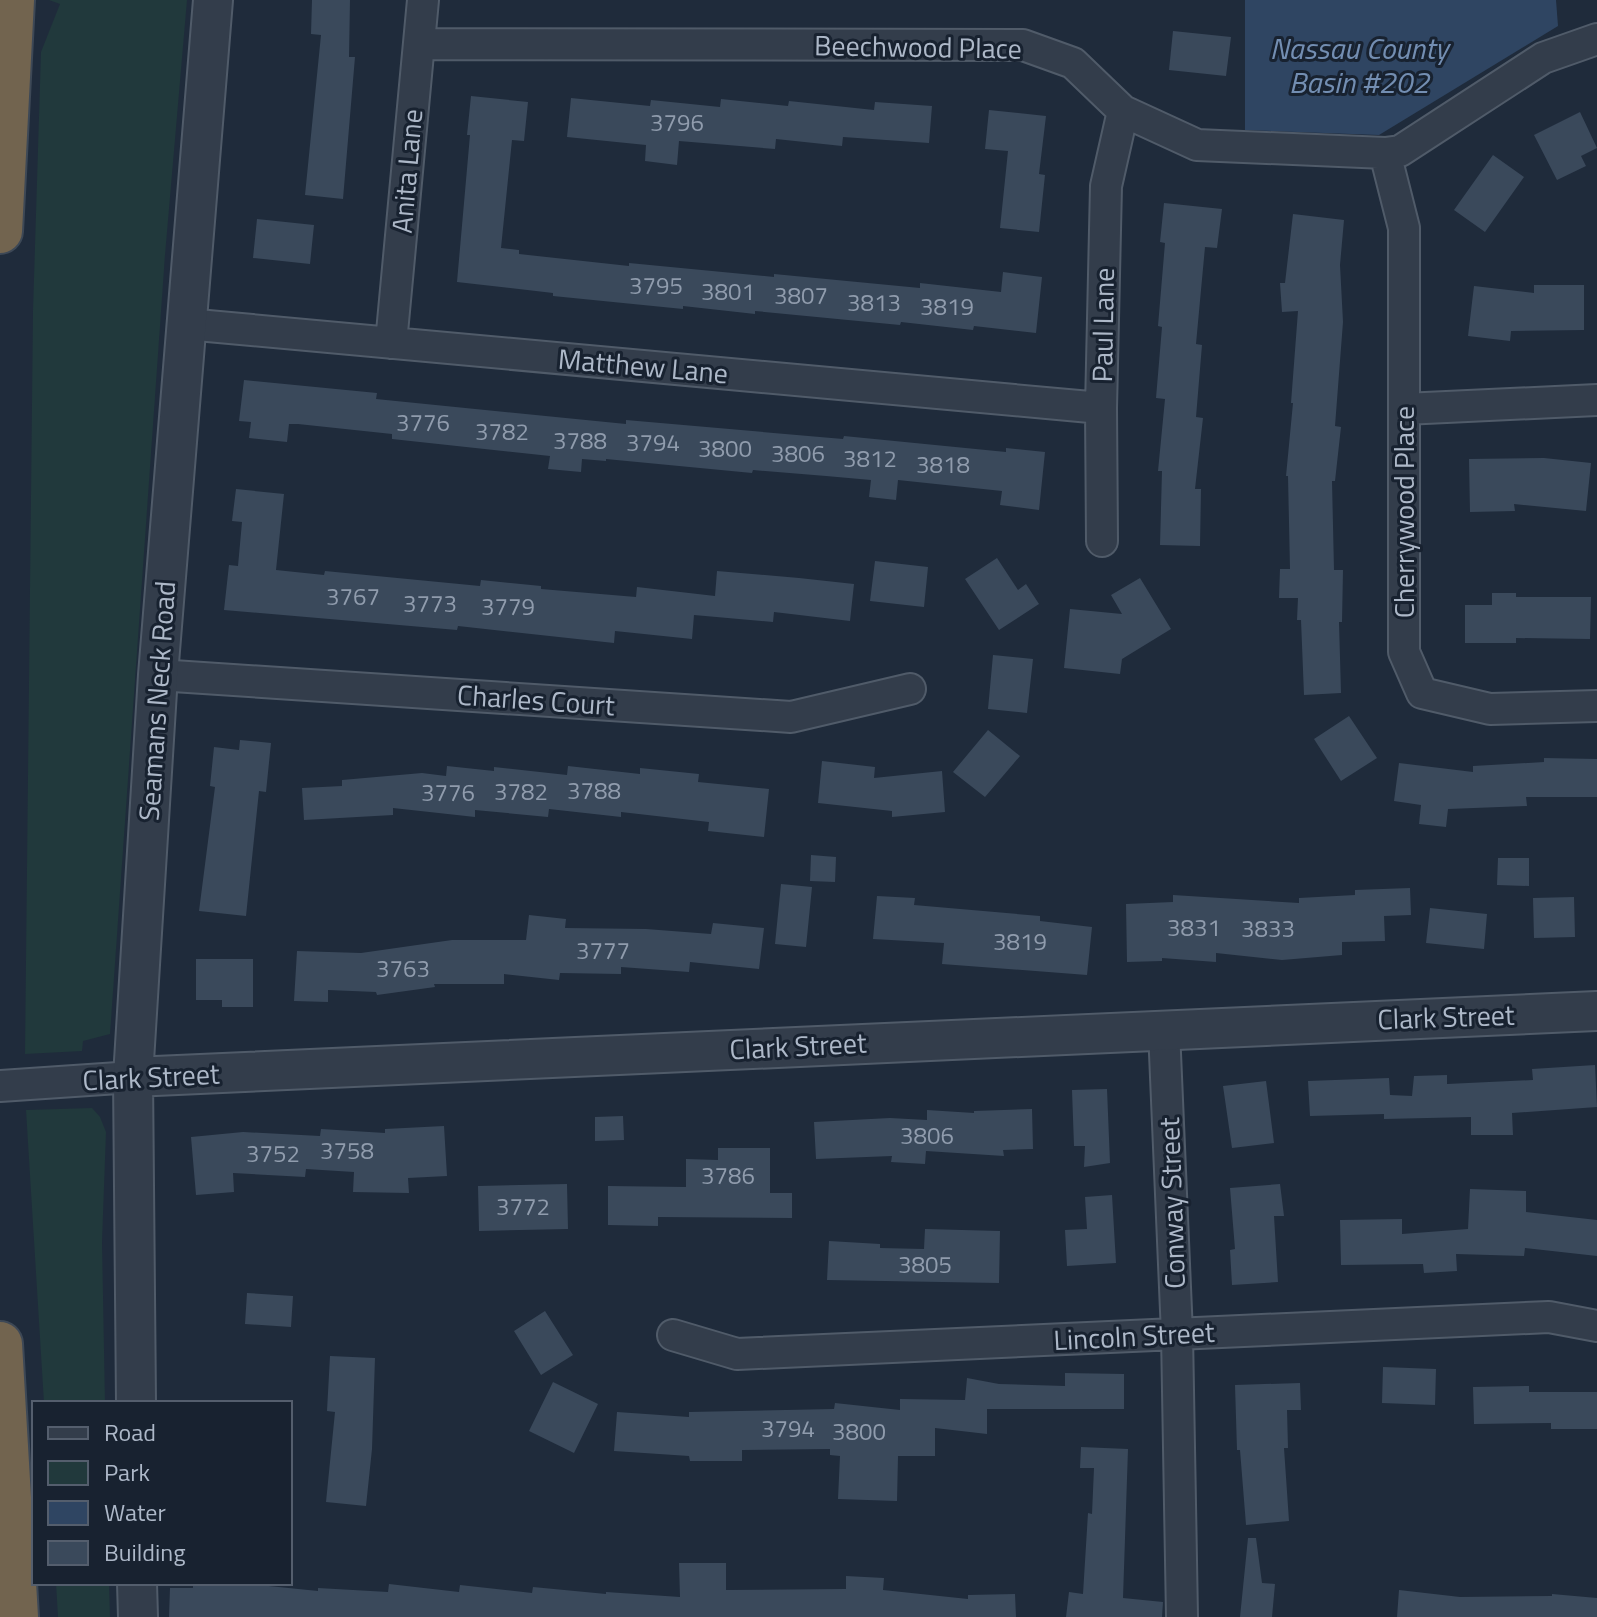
<svg xmlns="http://www.w3.org/2000/svg" width="1597" height="1617" font-family="'Titillium Web',sans-serif">
<rect width="100%" height="100%" fill="#1f2b3b"/>
<!-- green -->
<path fill="#21393c" d="M49 0H187L165 255 110 1034 83 1041 82 1051 25 1054 33 311 41 52 60 4Z
M92 1108 100 1117 106 1132 102 1242 105 1403H44L26 1110Z
M56 1583H109L110 1617H58Z"/>
<!-- water -->
<path fill="#2f4562" d="M1245 0H1556L1558 26 1379 135 1245 130Z"/>
<!-- building -->
<path fill="#3a495b" d="M312 0H350L349 57H355L343 199 305 195 321 35 311 34Z
M1173 31 1231 37 1226 76 1169 70Z
M471 96 528 102 524 141 512 140 501 248 519 250V254L629 266V263L774 277V274L920 288V283L1001 292 1003 272 1042 277 1036 333 974 326 973 330 901 322 900 325 755 311V314L683 306V309L553 296V293L457 282 470 135H467Z
M571 98 650 106 651 100 720 107 721 99 788 106 789 101 874 110 875 102 932 106 929 143 843 137 842 146 776 139 775 149 679 141 677 165 645 161 646 145 567 137Z
M989 110 1046 116 1039 174 1045 175 1039 232 1000 228 1008 151 985 149Z
M1580 112 1597 148 1581 156 1586 166 1557 180 1534 135Z
M1493 155 1524 177 1485 232 1454 210Z
M1164 203 1222 209 1217 248 1205 247 1196 344 1202 345 1196 417 1203 418 1195 489H1201L1200 546 1160 545 1162 471H1158L1165 399 1156 398 1162 327 1158 326 1165 243 1160 242Z
M1293 214 1344 220 1340 265 1343 322 1335 426 1341 427 1335 481H1332L1334 570H1343L1342 622H1339L1341 693 1304 695 1301 620H1297L1298 598H1279L1280 569H1290L1288 476H1286L1293 403H1291L1298 311 1282 312 1280 283H1285Z
M257 219 314 225 310 264 253 258Z
M1534 285H1584V330L1511 331 1510 341 1468 336 1474 286 1534 293Z
M244 380 377 393 376 399 626 424V420L843 439 844 436 1006 452V448L1045 452 1039 510 1000 505 1002 491 898 480 896 500 869 497 871 480 826 476 753 470 752 473 606 459V461L582 459 581 472 548 469 550 456 392 439V434L298 424H289L287 442 249 438 251 422 239 421Z
M1544 458 1591 463 1586 511 1514 504 1515 511 1470 512 1469 459Z
M236 489 284 494 276 570 324 575 325 571 480 586 481 580 541 586V589L636 597 637 587 715 596 717 571 799 578 854 584 850 621 774 612 773 622 694 615 692 639 615 631 614 643 458 626 457 630 224 610 229 565 238 566 242 522 232 521Z
M997 558 1018 590 1026 584 1039 604 999 630 965 579Z
M875 561 928 567 924 607 870 601Z
M1140 578 1171 629 1122 659 1120 674 1064 668 1070 609 1122 614 1111 595Z
M1492 593H1516V597H1591L1590 639 1516 638V643H1465V605H1492Z
M993 655 1033 659 1027 713 988 709Z
M1349 716 1377 758 1341 781 1314 739Z
M988 730 1020 756 985 797 953 772Z
M240 740 271 743 266 792 259 791 246 916 199 911 215 787 210 786 214 747 239 750Z
M1544 758 1597 759V797H1526L1527 806 1448 809 1446 827 1419 824 1421 805 1394 801 1399 763 1473 772V766L1544 762Z
M822 761 875 767 874 778 942 771 945 812 892 817V811L818 803Z
M447 766 494 771V767L567 775 568 766 640 774V768L699 774 698 782 769 789 764 837 708 831 709 822 621 812V817L549 809 548 817 475 810V817L393 808V815L304 820 302 788 342 786V780L422 773 446 776Z
M811 855 836 857 835 882 810 881Z
M1498 858H1529V886L1497 885Z
M781 884 812 887 806 947 775 944Z
M1410 888 1411 915 1384 916 1385 941 1342 942V955L1282 960 1216 953V962L1162 958V961L1127 962 1126 904 1173 902V895L1299 903V898L1355 895V890Z
M877 896 915 898 914 905 1040 916V921L1092 927 1087 975 942 964 944 943 873 939Z
M1574 897 1575 937 1534 938 1533 898Z
M1430 908 1487 914 1484 949 1426 943Z
M529 915 566 919 565 928 646 929 711 934 713 923 764 928 759 969 690 962 689 972 621 967V974L560 973 559 980 504 974V984H434L435 987 377 995 376 992 328 990V1002L294 1001 297 951 361 953 452 940H526Z
M196 959H253V1007H222V1000H196Z
M1595 1065 1597 1107 1512 1113 1513 1135H1471V1117L1384 1119V1114L1310 1116 1308 1081 1389 1078 1390 1095 1412 1096 1414 1076 1447 1075V1084L1533 1080 1532 1069Z
M1266 1081 1274 1143 1232 1148 1223 1086Z
M1107 1089 1110 1163 1084 1167 1085 1146H1074L1072 1090Z
M1032 1109 1033 1149 1003 1150 1004 1156 926 1151 925 1164 891 1162 892 1156 816 1159 814 1122 890 1118 927 1120V1110L974 1113V1111Z
M623 1116 624 1140 595 1141V1117Z
M444 1126 447 1176 408 1178 409 1193 353 1192 354 1172 306 1169 305 1177 233 1173 234 1192 196 1195 191 1137 243 1132 320 1136 321 1129 385 1133V1129Z
M718 1148H770V1193H792V1218L658 1217V1226L608 1225V1186L686 1187V1159L718 1160Z
M567 1184 568 1229 479 1231 478 1186Z
M1280 1184 1284 1216H1274L1278 1282 1232 1285 1230 1250 1235 1249 1230 1188Z
M1470 1189 1526 1191V1212L1597 1220V1256L1525 1248 1524 1256 1456 1254 1457 1271 1424 1273 1423 1264 1341 1265 1340 1220 1402 1219V1234L1468 1229Z
M1112 1195 1116 1263 1067 1266 1065 1230 1087 1229 1085 1197Z
M925 1229 1000 1231 999 1283 827 1280 829 1241 880 1244V1248L924 1249Z
M247 1293 293 1296 291 1327 245 1324Z
M545 1311 573 1355 541 1375 514 1331Z
M330 1356 375 1358 372 1449 366 1506 326 1502 335 1412 327 1411Z
M1383 1367 1436 1369 1435 1405 1382 1403Z
M1065 1373 1124 1374V1409H987V1434L935 1428V1456H898L897 1501 838 1499 840 1456 830 1455V1449L742 1450V1461H690L689 1456 614 1451 617 1412 689 1417V1412L834 1409 835 1403 900 1410V1399L965 1400 967 1378 999 1384 1065 1386Z
M553 1382 598 1404 574 1453 529 1431Z
M1300 1383 1301 1410H1287L1288 1448H1284L1289 1521 1246 1525 1240 1450H1237L1235 1385Z
M1529 1386V1392H1597V1429H1551V1423L1474 1424 1473 1387Z
M1081 1447 1128 1449 1123 1598 1163 1602 1162 1617H1066L1069 1592 1083 1594 1088 1513 1092 1514 1094 1468H1080Z
M1248 1538H1256L1262 1583 1275 1584 1272 1617H1240Z
M679 1563H726V1590L846 1589V1576L884 1578 883 1590 968 1599V1595L1015 1594 1016 1617H169L170 1588H193V1583H240L318 1591V1588L388 1592 389 1584 459 1592 460 1585 532 1593 533 1587 606 1594V1592L680 1597Z
M1399 1590 1460 1597 1552 1596V1594L1597 1598V1617H1397Z"/>
<g fill="none" stroke-linecap="round" stroke-linejoin="round">
<defs>
<path id="minor" d="M419 44 1023 45 1073 63 1123 111 1197 145 1385 153 1400 151 1543 58 1597 39
M1385 153 1404 228V652L1422 693 1490 709 1597 706
M186 324 1101 408
M391 343 423 0
M1404 409 1597 400
M1102 541 1101 408 1106 186 1123 111
M158 675 791 717 910 689
M1164 1030 1177 1334 1182 1617
M0 1086 133 1077
M673 1335 737 1354 1549 1317 1597 1326"/>
<path id="tertiary" d="M133 1077 1597 1011
M136 1403 133 1077 158 675 213 0
M137 1583 138 1617"/>
<path id="motorway" d="M0 231 12 0
M0 1344 16 1617"/>
</defs>
<!-- minor casing -->
<use href="#minor" stroke="#505b69" stroke-width="34"/>
<!-- tertiary casing -->
<use href="#tertiary" stroke="#505b69" stroke-width="42"/>
<!-- motorway casing -->
<use href="#motorway" stroke="#3d4856" stroke-width="48"/>
<!-- minor -->
<use href="#minor" stroke="#333d4b" stroke-width="30"/>
<!-- tertiary -->
<use href="#tertiary" stroke="#333d4b" stroke-width="38"/>
<!-- motorway -->
<use href="#motorway" stroke="#72644f" stroke-width="44"/>
</g>
<g text-anchor="middle" stroke-width="6" stroke-linejoin="round" paint-order="stroke">
<!-- number labels -->
<g font-size="24" fill="#909cad">
<text x="677" y="131">3796</text>
<text x="656" y="294">3795</text>
<text x="728" y="300">3801</text>
<text x="801" y="304">3807</text>
<text x="874" y="311">3813</text>
<text x="947" y="315">3819</text>
<text x="423" y="431">3776</text>
<text x="502" y="440">3782</text>
<text x="580" y="449">3788</text>
<text x="653" y="451">3794</text>
<text x="725" y="457">3800</text>
<text x="798" y="462">3806</text>
<text x="870" y="467">3812</text>
<text x="943" y="473">3818</text>
<text x="353" y="605">3767</text>
<text x="430" y="612">3773</text>
<text x="508" y="615">3779</text>
<text x="594" y="799">3788</text>
<text x="521" y="800">3782</text>
<text x="448" y="801">3776</text>
<text x="1194" y="936">3831</text>
<text x="1268" y="937">3833</text>
<text x="1020" y="950">3819</text>
<text x="603" y="959">3777</text>
<text x="403" y="977">3763</text>
<text x="927" y="1144">3806</text>
<text x="347" y="1159">3758</text>
<text x="273" y="1162">3752</text>
<text x="728" y="1184">3786</text>
<text x="523" y="1215">3772</text>
<text x="925" y="1273">3805</text>
<text x="788" y="1437">3794</text>
<text x="859" y="1440">3800</text>
</g>
<!-- street labels -->
<g font-size="28" fill="#adb8c8" stroke="#182230">
<text transform="translate(918 47) rotate(1)" y="10">Beechwood Place</text>
<text transform="translate(407 171) rotate(-85)" y="10">Anita Lane</text>
<text transform="translate(1103 325) rotate(-89)" y="10">Paul Lane</text>
<text transform="translate(643 366) rotate(5)" y="10">Matthew Lane</text>
<text transform="translate(1404 512) rotate(-90)" y="10">Cherrywood Place</text>
<text transform="translate(536 700) rotate(4)" y="10">Charles Court</text>
<text transform="translate(157 701) rotate(-86)" y="10">Seamans Neck Road</text>
<text transform="translate(1446 1017) rotate(-2)" y="10">Clark Street</text>
<text transform="translate(798 1046) rotate(-3)" y="10">Clark Street</text>
<text transform="translate(151 1077) rotate(-3)" y="10">Clark Street</text>
<text transform="translate(1172 1203) rotate(-92)" y="10">Conway Street</text>
<text transform="translate(1134 1336) rotate(-3)" y="10">Lincoln Street</text>
</g>
<!-- water labels -->
<g font-size="30" font-style="italic" fill="#738eb2" stroke="#182230">
<text x="1359" y="59">Nassau County<tspan x="1359" dy="34">Basin #202</tspan></text>
</g>
</g>
<!-- legend -->
<rect x="32" y="1401" width="260" height="184" fill="#182230" stroke="#545e6d" stroke-width="2"/>
<rect x="48" y="1427" width="40" height="12" fill="#333d4b" stroke="#545e6d" stroke-width="2"/>
<text x="104" y="1441" font-size="24" fill="#adb8c8">Road</text>
<rect x="48" y="1461" width="40" height="24" fill="#21393c" stroke="#545e6d" stroke-width="2"/>
<text x="104" y="1481" font-size="24" fill="#adb8c8">Park</text>
<rect x="48" y="1501" width="40" height="24" fill="#2f4562" stroke="#545e6d" stroke-width="2"/>
<text x="104" y="1521" font-size="24" fill="#adb8c8">Water</text>
<rect x="48" y="1541" width="40" height="24" fill="#3a495b" stroke="#545e6d" stroke-width="2"/>
<text x="104" y="1561" font-size="24" fill="#adb8c8">Building</text>
</svg>
